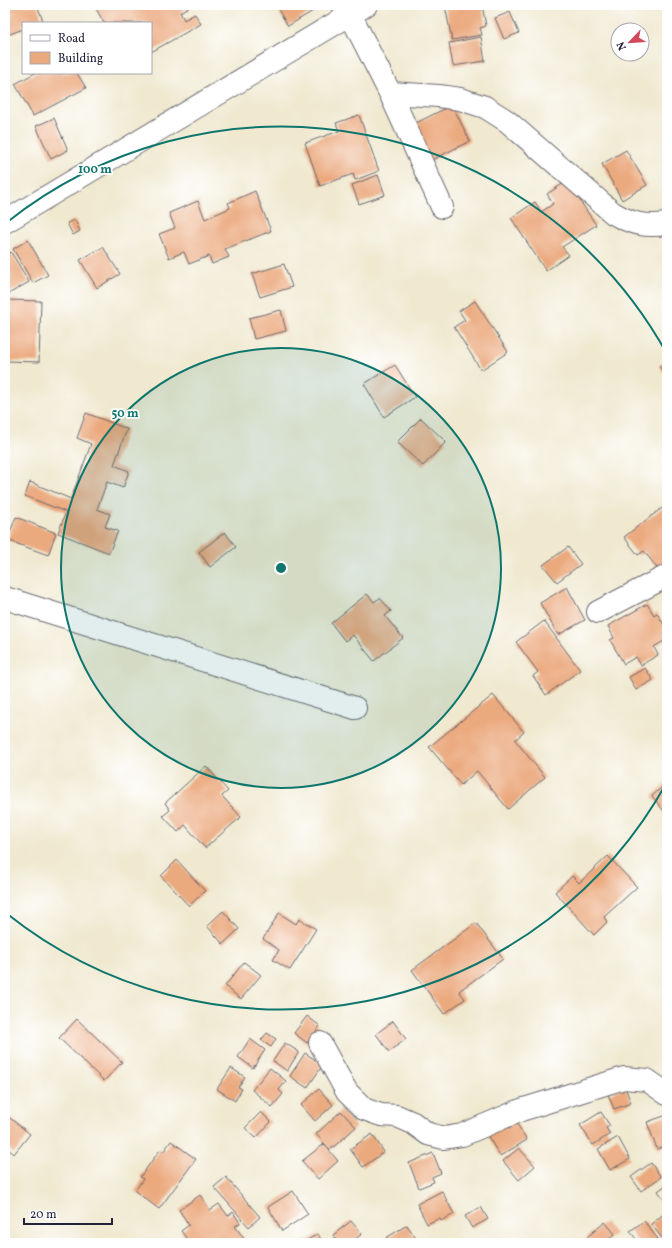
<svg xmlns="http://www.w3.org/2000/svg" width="672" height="1248" font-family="Vollkorn,serif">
<rect width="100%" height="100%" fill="#fff"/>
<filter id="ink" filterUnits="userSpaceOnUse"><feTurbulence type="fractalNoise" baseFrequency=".025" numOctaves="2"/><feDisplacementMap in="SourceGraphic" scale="8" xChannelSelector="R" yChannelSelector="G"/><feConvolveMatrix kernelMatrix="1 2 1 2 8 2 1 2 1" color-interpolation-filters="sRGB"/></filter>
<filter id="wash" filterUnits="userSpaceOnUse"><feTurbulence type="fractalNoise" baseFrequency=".012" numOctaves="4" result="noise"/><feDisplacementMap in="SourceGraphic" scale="16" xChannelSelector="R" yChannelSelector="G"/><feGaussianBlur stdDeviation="0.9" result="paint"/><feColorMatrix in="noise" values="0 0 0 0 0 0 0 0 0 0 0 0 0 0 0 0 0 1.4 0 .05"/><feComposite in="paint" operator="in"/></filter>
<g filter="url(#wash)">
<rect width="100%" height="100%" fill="#f0e9d0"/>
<g id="blocks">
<!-- building -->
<path fill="#eba97e" d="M11 5H37L43 21 38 23H23V29L5 36V7Z
M94 5H190V6L180 12 184 20 195 14 201 24 151 52V23H104Z
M278 5H323L288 26 276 6Z
M451 5H482L486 26 480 28 482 35 452 40 445 6Z
M510 12 519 33 504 39 495 18Z
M481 37 485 61 453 66 449 43Z
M35 73H77L86 88 33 116 15 84Z
M452 105 470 141 430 161 412 125Z
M359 115 379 171 355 180 353 174 320 186 305 143 339 131 336 123Z
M54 118 68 150 51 159 36 126Z
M626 150 647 185 622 200 602 164Z
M378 175 385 195 359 204 352 185Z
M567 181 596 225 562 247 569 255 546 271 511 218 535 202 541 212 553 204 547 194Z
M255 191 271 231 225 249 229 257 212 264 209 256 189 264 184 252 169 258 159 234 175 228 169 213 198 201 205 219 230 208 228 203Z
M75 220 80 231 73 235 67 223Z
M28 240 48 275 33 283 13 249Z
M103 247 120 274 97 288 80 260Z
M11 252 29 282 5 296V255Z
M284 264 292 287 260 297 252 274Z
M8 300 41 301 39 362 6 361Z
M475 301 508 352 481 370 454 327 465 320 459 311Z
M281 310 286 331 254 339 249 318Z
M667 361V377L659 366Z
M395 365 415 397 384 417 364 384Z
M86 413 127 429 114 465 129 471 123 488 107 482 97 509 110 514 105 527 118 531 109 553 58 533 66 512 25 496 30 482 71 499 91 444 77 438Z
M421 418 446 442 423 466 397 442Z
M662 508 667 514V566L660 572 644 551 638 555 624 537Z
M16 517 56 533 48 555 7 540Z
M225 532 236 547 210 567 199 552Z
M568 547 581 564 557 582 543 565Z
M567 587 585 620 558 635 540 603Z
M367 594 374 602 380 598 391 611 385 616 403 638 374 661 353 635 345 641 331 623Z
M647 604 654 615 657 613 667 630V639L654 647 658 655 641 665 636 657 624 664 610 640 614 638 608 626Z
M544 621 580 670 546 695 533 676 538 672 516 642Z
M645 668 653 680 636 690 629 677Z
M493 695 524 732 515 740 545 777 508 809 477 771 461 785 429 747Z
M206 766 228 791 222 796 241 817 205 848 185 825 178 832 163 816 170 810 165 803Z
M667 783V815L652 796Z
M608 856 637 887 604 917 607 922 594 935 555 892 572 876 579 883Z
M177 860 205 891 189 906 161 876Z
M223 911 239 929 223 944 207 926Z
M279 913 296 924 299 919 316 929 290 970 273 960 279 950 263 939Z
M476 923 503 959 459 991 465 999 444 1014 412 970Z
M244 962 261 975 241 999 225 986Z
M307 1016 320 1026 307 1043 294 1033Z
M77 1019 122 1062 104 1081 59 1038Z
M393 1021 406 1039 389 1052 376 1034Z
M267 1033 276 1039 271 1047 261 1040Z
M250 1039 265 1050 253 1068 238 1057Z
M285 1043 299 1052 287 1071 273 1061Z
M305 1053 323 1065 307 1088 290 1076Z
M231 1068 245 1077 238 1087 242 1089 235 1101 217 1089Z
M270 1068 286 1081 279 1090 283 1094 272 1107 252 1090Z
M625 1087 631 1103 614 1109 608 1094Z
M319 1089 333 1105 315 1121 301 1105Z
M341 1111 356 1127 330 1150 316 1134Z
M261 1112 271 1122 256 1138 245 1128Z
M601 1112 610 1126 606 1128 610 1134 593 1145 580 1125Z
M5 1114 30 1134 14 1154 5 1146Z
M667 1115V1145L657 1149 647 1122Z
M514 1119 527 1140 500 1156 487 1135Z
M372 1134 384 1152 363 1167 350 1149Z
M618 1137 630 1159 610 1170 598 1149Z
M171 1141 196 1159 159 1209 135 1191 143 1179 140 1177 160 1150 163 1152Z
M324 1144 338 1161 318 1179 302 1161Z
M519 1148 535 1166 519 1180 503 1161Z
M433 1153 441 1173 432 1177 434 1182 419 1188 409 1163Z
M651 1163 661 1177 641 1191 631 1177Z
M226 1177 260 1217 249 1227 214 1187Z
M667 1184V1204L658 1191Z
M293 1191 308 1214 282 1231 268 1207Z
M442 1191 454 1214 441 1221 440 1218 427 1224 417 1204Z
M200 1195 210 1210 219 1204 228 1216 233 1212 240 1223 235 1226 247 1243H190L181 1231 189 1225 179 1210Z
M481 1207 488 1219 472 1228 465 1216Z
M665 1213 667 1216V1240L665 1242 651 1224Z
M351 1221 362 1234 350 1243H339L333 1235Z
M644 1221 658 1239 653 1243H639L630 1231Z
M605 1222 615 1234 605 1243H592L587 1237Z
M407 1225 419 1243H389L386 1238Z
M318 1234 323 1243H302Z"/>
</g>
</g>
<g filter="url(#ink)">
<use href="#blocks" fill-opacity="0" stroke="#6a686f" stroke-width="1"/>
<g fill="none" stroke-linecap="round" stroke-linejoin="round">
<defs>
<path id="minor" d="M350 14 390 93 442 207
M390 93 439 96 460 99 485 107 507 121 613 213C632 224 645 227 667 224
M5 222 366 5
M5 598 355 708
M598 612 667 576
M320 1043 347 1092 364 1109 381 1115 397 1116 413 1123 428 1134 444 1138 462 1135 521 1110 624 1078 647 1080 667 1094"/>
</defs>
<!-- minor casing -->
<use href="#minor" stroke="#6a686f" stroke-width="24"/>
<!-- minor -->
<use href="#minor" stroke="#fff" stroke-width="22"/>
</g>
</g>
<!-- distance rings -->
<circle cx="281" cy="568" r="220" fill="#0f766e" fill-opacity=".12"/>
<g fill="none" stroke="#0f766e" stroke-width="2">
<circle cx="281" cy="568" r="220"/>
<path d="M667 782A441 441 0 0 1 6 913M6 223A441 441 0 0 1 667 354"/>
</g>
<circle cx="281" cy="568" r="6" fill="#0f766e" stroke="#fff" stroke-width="2"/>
<g font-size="12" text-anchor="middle" font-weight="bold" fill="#0f766e" stroke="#fff" stroke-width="3.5" stroke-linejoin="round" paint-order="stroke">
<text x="95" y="173">100 m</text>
<text x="125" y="417">50 m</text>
</g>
<!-- margin -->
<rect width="672" height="1248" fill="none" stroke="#fff" stroke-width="20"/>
<!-- legend -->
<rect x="22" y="22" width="130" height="52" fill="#ffffff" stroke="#a7a7b1"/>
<rect x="30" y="35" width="20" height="6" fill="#ffffff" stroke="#a7a7b1"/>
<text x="58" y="42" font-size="12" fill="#22223b">Road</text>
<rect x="30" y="52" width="20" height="12" fill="#eba97e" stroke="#a7a7b1"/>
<text x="58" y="62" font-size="12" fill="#22223b">Building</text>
<!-- north arrow -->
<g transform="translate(630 42) rotate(245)"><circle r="19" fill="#ffffff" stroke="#a7a7b1"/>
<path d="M0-3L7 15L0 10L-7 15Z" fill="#d1495b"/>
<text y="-6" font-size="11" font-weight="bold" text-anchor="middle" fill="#22223b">N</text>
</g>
<!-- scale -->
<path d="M24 1218v6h88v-6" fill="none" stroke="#22223b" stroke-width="2"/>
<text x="30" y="1218" font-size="12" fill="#22223b" stroke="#ffffff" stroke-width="3" paint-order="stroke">20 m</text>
</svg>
